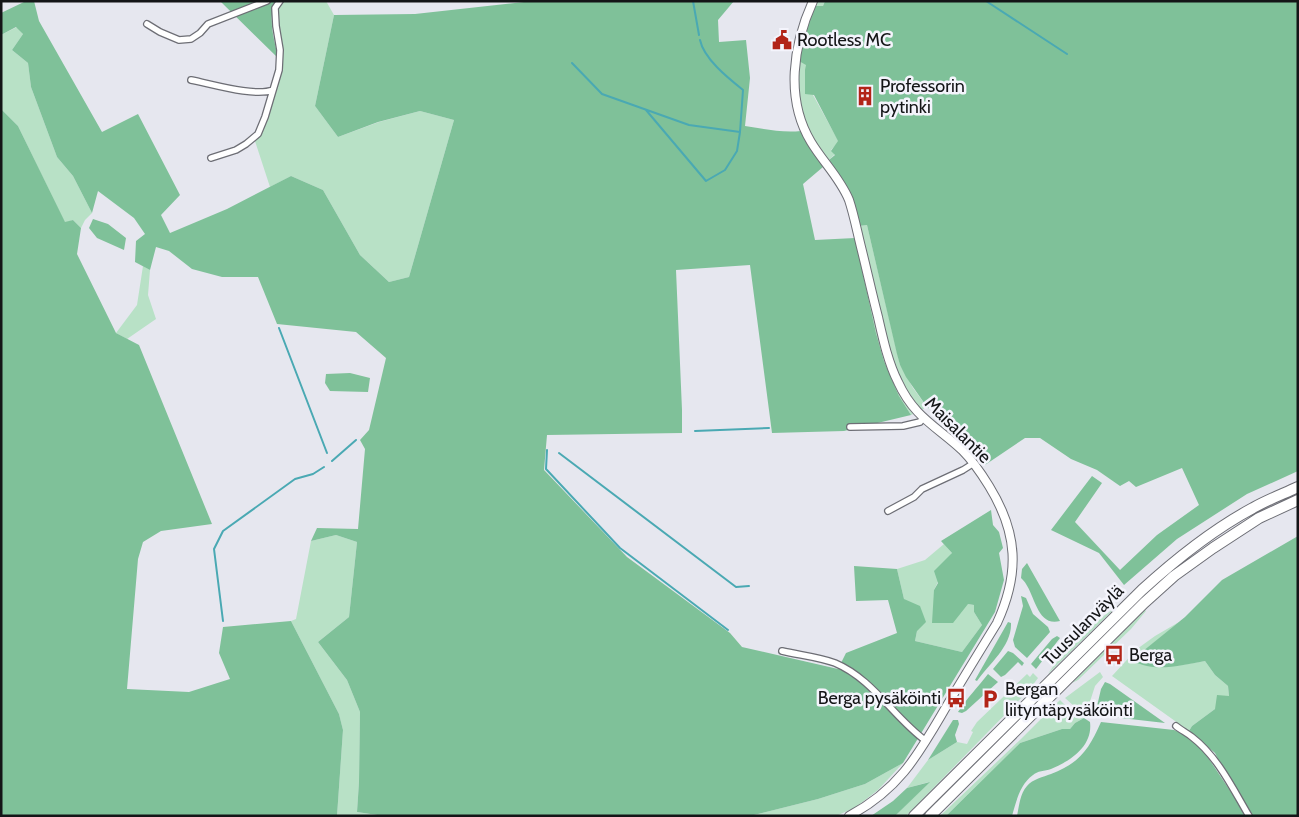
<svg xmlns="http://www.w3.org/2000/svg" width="1299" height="817" font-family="Cabin,sans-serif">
<rect width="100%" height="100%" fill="#e6e7ef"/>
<!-- green -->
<path fill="#b8e1c6" d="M277 1H326L334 15 315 106 338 137 379 122 420 111 454 120 409 277 389 282 360 255 323 190 291 176 270 187 253 135 265 113 278 58 272 24 273 7Z
M810 1H825L823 6 806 64 813 95 839 142 831 150 835 154 829 160 846 185 854 202 859 226 867 225 900 365 913 388 927 407 911 415 899 396 884 361 876 333 850 216 844 198 839 187 823 167 801 131 793 104 792 76Z
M17 27 23 34 12 50 28 63 31 87 57 157 73 176 92 213 85 220 81 228 73 220 65 223 18 126 1 109V35Z
M143 266 150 270 148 295 156 319 127 339 116 333 137 305Z
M336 535 357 542 349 617 318 642 347 680 360 712 359 782 357 812 384 816H337L343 730 339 714 291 621 296 619 311 541Z
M944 544 952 553 934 590 968 604 974 605V612L982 625 962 652 915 641 917 631 904 599 897 569 925 560Z
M1112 610V611L1048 674 1056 662 1098 620Z
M1145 610 1146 611 1131 629 1078 680 1072 683Z
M1179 622 1133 660 1160 667 1181 665 1205 661 1215 675 1228 686 1229 696 1215 709 1192 726 1189 731 1112 676 1137 649 1155 636Z
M1100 672 1103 677 1095 686 1086 714 1075 707 1065 698Z
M1033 673 1038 678 1029 690 906 816H895L929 782 907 788 928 760 957 742 967 744 973 732 971 731 977 722 1027 674 1030 677Z
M1060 700 1072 712 1084 718 1075 723 1070 729H1062L1020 743 946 816H940L1021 739Z
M903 763 878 790 856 807 836 816H750L818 799 865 784Z"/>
<!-- forest -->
<path fill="#7fc199" d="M26 1H34L39 21 102 132 138 114 180 195 161 215 170 233 227 209 291 176 323 190 360 255 389 282 409 277 454 120 420 111 378 122 338 137 315 106 334 15 415 14 533 1H734L718 20 719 42 746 40 750 78 745 126C764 129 782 133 801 131L823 167 803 184 815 240 855 238 876 333 884 361 899 396 911 415 844 431 772 433 750 265 676 270 682 410V433L547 435 544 470 627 557 730 633 742 647 838 669 846 653 897 633 888 600 856 601 854 566 897 569 904 599 920 606 926 622 917 631 915 641 962 652 982 625 974 612V605L968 604 953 623H932L934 590 938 583 934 571 952 553 941 541 991 510 993 525 999 532 1003 548 999 553 1004 580 995 612 903 763 865 784 818 799 750 816H384L357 812 359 782 360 712 347 680 318 642 349 617 357 542 336 535 311 541 317 528 358 529 365 449 360 440 369 430 386 358 356 332 277 324 258 277H222L192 269 169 251 156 247 150 270 135 262 136 241 145 234 134 218 98 191 92 213 73 176 57 157 31 87 28 63 12 50 23 34 16 27 1 35V13Z
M220 1H277C266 16 275 41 278 58Z
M825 1H1298V471L1247 494 1177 539 1124 585 1099 553 1051 530 1092 476 1102 483 1075 522 1120 570 1157 535 1199 505 1182 468 1136 487 1129 481 1120 486 1097 470 1071 459 1040 438H1025L985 465 972 443 927 407 906 377 900 365 897 354 867 225 859 226 854 202 846 185 829 160 835 155 831 151 838 141 814 95 805 94V70L806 65 799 61C803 42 808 24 815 6H823Z
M1 109 18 126 65 222 73 220 81 228 77 254 116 333 139 345 212 524 161 531 143 542 138 559 127 689 189 692 230 679 219 653 223 627 291 621 339 714 343 730 337 816H1Z
M93 219 108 224 126 238 124 250 97 238 89 228Z
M350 373 370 378 368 392 330 391 325 383 326 374Z
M1298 536V816H1253L1229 781 1215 753 1189 731 1192 726 1215 709 1217 695 1229 696 1228 686 1215 675 1205 661C1187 664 1161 671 1143 665 1139 664 1135 662 1132 660L1185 617 1222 580Z
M1027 563 1060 621C1038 627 1035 597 1026 584 1025 582 1023 580 1021 578L1022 569Z
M1021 596 1026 598 1033 614 1048 627 1050 632 1027 658 1015 647 1013 640 1023 606Z
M1008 622 1011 623C1012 646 989 664 977 681L975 680Z
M1057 636 1060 638 1036 669 1031 664 1052 639Z
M1008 651 1013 653 1024 663 1022 666 1018 662 1005 675 1001 677 993 669Z
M988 674 998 682 966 711 962 713 958 712C967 698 978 687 988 674Z
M1105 682 1110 684 1165 723 1095 715 1101 689Z
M1084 718 1090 722C1093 746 1071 761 1051 769 1045 771 1037 771 1033 775 1020 784 1016 802 1012 816H946L1020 743 1062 729H1070L1075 723Z
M953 720H958L959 724 955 735 957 742 928 760Z
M1101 722 1174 730 1186 735 1203 750 1247 816H1017C1019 807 1020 793 1027 786 1033 779 1043 777 1051 774 1080 763 1089 749 1101 722Z
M930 782 895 816H871L893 801 907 788Z"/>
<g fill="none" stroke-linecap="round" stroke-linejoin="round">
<!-- stream -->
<path stroke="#4aa9b3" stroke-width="2" d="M693 1 699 35
M986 1 1067 54
M572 63 602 94 689 125 740 132
M646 110 706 181 725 170 737 151 740 132 743 90C728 78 704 59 700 40
M279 328 327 453
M695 431 769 428
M547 450 546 469 620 548 728 630
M559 453 736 587 749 586
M332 461 356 440
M223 621 214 549 223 531 295 479 313 474 324 467"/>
<defs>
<path id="street" d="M147 24 160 32 179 40 191 39 200 33 208 24 267 1
M191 80C212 84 254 97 273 90
M211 158 236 150 246 144 258 134 265 117 279 70 280 50 276 26 275 8 280 1
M850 427 903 426 920 422 923 418
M888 511 914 497 922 489 963 470 974 463
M782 651C799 655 819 657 835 663 873 679 894 718 926 741
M1176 726C1181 730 1187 733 1192 737 1218 757 1233 789 1249 816"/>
<path id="secondary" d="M813 1C793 45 785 99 811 142 823 162 840 178 849 200 854 215 857 231 861 247 867 271 872 294 878 317 883 339 888 362 898 382 914 417 936 426 962 450 973 461 981 473 989 486 1018 533 1020 573 997 623 981 649 965 675 949 702 920 751 902 788 849 816"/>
<path id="highway" d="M914 816 1142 590C1176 559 1212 530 1253 508 1267 500 1283 494 1298 487
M930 816 1144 603 1174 576 1213 548 1259 518 1298 500"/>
</defs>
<!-- street casing -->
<use href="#street" stroke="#6d6e75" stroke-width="8"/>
<!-- secondary casing -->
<use href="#secondary" stroke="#6d6e75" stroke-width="10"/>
<!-- highway casing -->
<use href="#highway" stroke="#6d6e75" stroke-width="12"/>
<!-- street -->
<use href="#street" stroke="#fff" stroke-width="5.5"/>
<!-- secondary -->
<use href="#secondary" stroke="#fff" stroke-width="8"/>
<!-- highway -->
<use href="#highway" stroke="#fff" stroke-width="10"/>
</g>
<!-- icons -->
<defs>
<symbol id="civic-bare" viewBox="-9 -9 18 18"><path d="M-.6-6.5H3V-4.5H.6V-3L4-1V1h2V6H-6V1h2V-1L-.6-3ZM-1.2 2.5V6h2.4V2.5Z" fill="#b22418" stroke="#f4f4fc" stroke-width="2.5" paint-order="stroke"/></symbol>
<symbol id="building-bare" viewBox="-9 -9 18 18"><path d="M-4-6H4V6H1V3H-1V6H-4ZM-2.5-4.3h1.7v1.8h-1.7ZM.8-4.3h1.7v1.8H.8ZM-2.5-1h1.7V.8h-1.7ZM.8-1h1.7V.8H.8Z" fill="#b22418" stroke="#f4f4fc" stroke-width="2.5" paint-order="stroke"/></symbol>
<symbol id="bus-bare" viewBox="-9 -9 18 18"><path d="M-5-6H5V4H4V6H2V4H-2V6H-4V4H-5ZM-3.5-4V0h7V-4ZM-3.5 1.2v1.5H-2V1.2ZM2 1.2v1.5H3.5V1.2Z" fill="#b22418" stroke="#f4f4fc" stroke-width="2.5" paint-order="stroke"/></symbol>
<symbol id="parking-bare" viewBox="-9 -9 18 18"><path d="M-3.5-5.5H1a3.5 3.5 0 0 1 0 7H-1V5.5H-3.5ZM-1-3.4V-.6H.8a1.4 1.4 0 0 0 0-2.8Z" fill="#b22418" stroke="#f4f4fc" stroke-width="2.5" paint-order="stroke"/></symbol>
</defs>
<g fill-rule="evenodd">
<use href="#civic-bare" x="768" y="26" width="28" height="28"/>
<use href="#building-bare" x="851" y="82" width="28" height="28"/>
<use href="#bus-bare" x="1100" y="641" width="28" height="28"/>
<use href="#bus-bare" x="942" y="684" width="28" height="28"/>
<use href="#parking-bare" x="976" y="685" width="28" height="28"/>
</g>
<g text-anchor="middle" stroke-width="5" stroke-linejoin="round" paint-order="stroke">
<!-- poi labels -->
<g font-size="18" fill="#141517" stroke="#f4f4fc" text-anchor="start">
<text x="797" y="46">Rootless MC</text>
<text x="880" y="92">Professorin<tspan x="880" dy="21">pytinki</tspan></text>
<text x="1129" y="661">Berga</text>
<text x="1005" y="695">Bergan<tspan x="1005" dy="21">liityntäpysäköinti</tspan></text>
<text x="941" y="704" text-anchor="end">Berga pysäköinti</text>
</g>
<!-- street labels -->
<g font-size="18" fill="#141517" stroke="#f4f4fc">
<text transform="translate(958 430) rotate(45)" y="6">Maisalantie</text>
<text transform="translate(1083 625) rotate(-45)" y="6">Tuusulanväylä</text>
</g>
</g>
<!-- border -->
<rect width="1299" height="817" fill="none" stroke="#141517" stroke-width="5"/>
</svg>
